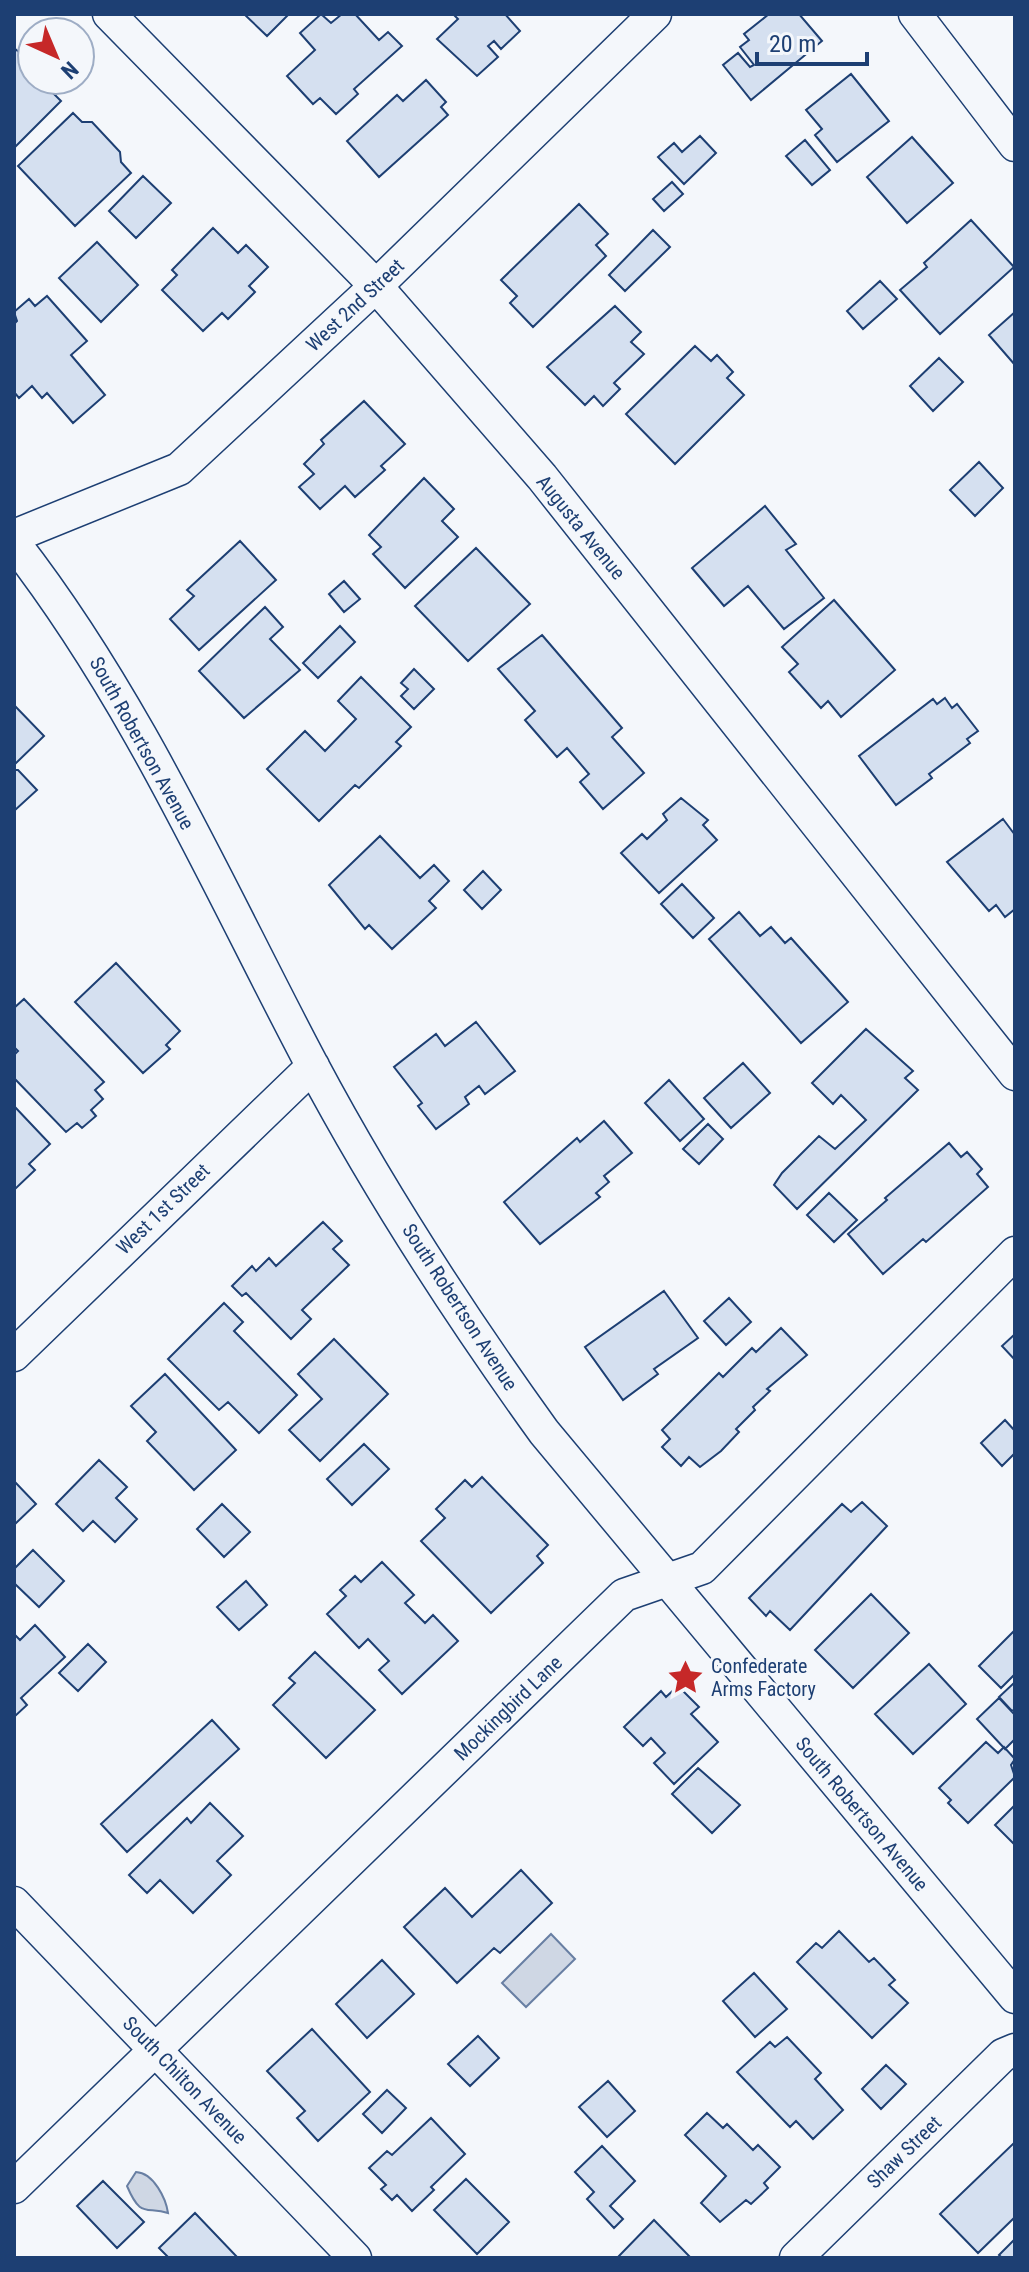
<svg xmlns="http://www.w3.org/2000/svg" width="1029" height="2272" font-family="'Roboto Condensed',sans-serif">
<rect width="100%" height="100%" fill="#f4f7fb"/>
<!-- water -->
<path fill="#cfd7e4" stroke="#687fa3" stroke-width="2" d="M551 1934 575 1959 526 2007 502 1983Z
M136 2172C154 2173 166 2199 168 2213 146 2206 141 2219 127 2186Z"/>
<!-- building -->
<path fill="#d5e0f0" stroke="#1d3f73" stroke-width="2" d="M244 14H289L267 36Z
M321 14 331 23 342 14H355L379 40 388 32 402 46 354 89 358 94 336 114 320 98 313 104 287 76 315 50 300 33Z
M453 14H505L520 31 501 49 494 41 488 46 498 57 477 76 437 39 458 19Z
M769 14H799L822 41 751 100 723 65 738 53 750 67 754 65 740 47 749 40 744 34Z
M14 48 32 63V80H49L55 89 52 92 61 101 14 148Z
M851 74 889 121 837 162 815 135 822 129 806 110Z
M426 80 446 102 441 107 448 115 379 177 347 141 397 95 403 101Z
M73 113 82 122H92L120 152 121 162 131 173 75 226 18 166Z
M700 136 716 153 684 184 658 157 674 143 682 152Z
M912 137 953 183 907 223 867 177Z
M805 140 830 170 812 185 786 156Z
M143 176 171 203 136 238 109 211Z
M672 182 683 194 664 211 653 199Z
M579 204 608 234 596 245 606 256 533 327 510 303 517 296 501 280Z
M971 220 1014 267 940 334 900 290 927 267 924 263Z
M213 228 238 253 246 245 268 267 249 286 255 292 228 319 222 313 203 331 162 290 177 275 172 270Z
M653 230 670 247 625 291 609 275Z
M97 242 138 285 101 322 59 278Z
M880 281 897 299 863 329 847 311Z
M47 296 87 341 71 355 105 395 73 423 47 393 42 398 32 386 19 398 14 392V324L17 321 14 312 29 299 35 306Z
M615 306 641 332 631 342 644 354 614 383 620 389 603 406 594 396 585 405 547 367Z
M1015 312V365L989 335Z
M695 346 711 361 717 355 733 372 727 378 744 395 675 464 626 414Z
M939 358 963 382 933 411 910 386Z
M364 401 405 444 381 466 385 470 355 497 345 486 320 509 299 487 314 474 304 464 324 444 321 440Z
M979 462 1003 488 975 516 950 490Z
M424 478 454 509 442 521 458 537 405 588 373 554 381 547 369 535Z
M765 506 796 544 786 550 824 598 784 629 748 586 724 606 692 568Z
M240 541 276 580 199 650 170 619 194 596 187 590Z
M476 548 530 604 468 661 415 606Z
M344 581 360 599 344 612 329 594Z
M834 600 895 670 841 717 828 701 821 708 789 672 798 664 782 647Z
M265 607 283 627 270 639 300 670 244 718 199 671Z
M340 626 355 642 318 678 303 663Z
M542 635 622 728 612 737 644 773 603 809 580 782 589 774 567 748 557 757 525 720 535 711 498 669Z
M414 669 434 689 414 709 401 696 408 689 401 683Z
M361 677 411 727 396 742 401 746 359 788 355 785 319 821 267 769 305 731 325 751 356 719 338 701Z
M945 698 952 708 957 704 978 731 967 739 970 743 929 774 932 778 896 805 859 756 933 699 937 704Z
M14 705 44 736 14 765Z
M14 770H18L37 790 14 811Z
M681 798 708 820 703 825 717 840 659 893 621 853 642 834 647 839 667 820 663 814Z
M1003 819 1015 835V909L1005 917 996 905 989 911 947 862Z
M380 836 420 878 434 865 449 881 429 901 436 908 392 949 369 925 365 929 329 885Z
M483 871 501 890 482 909 464 890Z
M682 884 714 918 693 938 661 904Z
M739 912 760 936 771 927 785 943 791 938 848 1002 801 1043 709 939Z
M116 963 180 1031 166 1045 170 1049 143 1073 75 1002Z
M24 999 104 1082 95 1090 103 1099 91 1110 96 1116 82 1128 77 1123 66 1132 14 1078V1055L18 1051 14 1047V1008Z
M476 1022 515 1071 485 1094 479 1086 465 1097 469 1104 436 1129 418 1106 422 1103 394 1067 436 1034 445 1046Z
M866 1029 913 1071 905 1078 918 1090 797 1209 774 1185 782 1173 819 1136 835 1149 866 1120 841 1095 833 1104 812 1083Z
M743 1063 770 1093 731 1128 704 1098Z
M669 1080 704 1119 680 1141 645 1103Z
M14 1106 50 1144 29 1164 35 1170 14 1190Z
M604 1121 632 1153 604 1176 609 1182 596 1193 600 1197 540 1244 504 1202 577 1138 580 1142Z
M708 1124 723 1139 699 1164 683 1149Z
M949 1143 961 1157 967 1152 982 1169 977 1174 988 1187 926 1242 923 1239 883 1274 848 1234 887 1200 885 1198Z
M829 1193 857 1220 834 1242 807 1215Z
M323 1222 342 1241 333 1249 349 1265 302 1310 311 1319 291 1339 246 1293 242 1296 232 1286 252 1266 256 1271 269 1258 276 1266Z
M664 1291 698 1338 654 1369 658 1374 623 1400 585 1347Z
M729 1298 751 1322 726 1345 704 1321Z
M224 1303 243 1322 234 1331 297 1395 259 1433 228 1402 219 1410 168 1359Z
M781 1328 807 1355 767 1389 770 1391 753 1407 755 1410 736 1429 739 1432 721 1451 700 1467 689 1457 681 1466 662 1447 670 1439 662 1430 719 1373 723 1377 752 1348 756 1352Z
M1015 1334V1360L1002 1346Z
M334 1339 388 1394 320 1461 289 1430 322 1399 298 1374Z
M165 1374 236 1450 194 1490 147 1441 156 1432 131 1406Z
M1005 1420 1015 1431V1453L1002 1466 981 1443Z
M364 1444 389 1469 352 1505 327 1479Z
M99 1460 127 1487 116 1498 137 1519 115 1542 93 1521 83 1531 56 1504Z
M482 1477 548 1545 537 1556 543 1563 491 1613 421 1541 445 1518 436 1509 465 1480 472 1487Z
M14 1481 36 1504 14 1525Z
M862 1502 887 1526 790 1630 770 1611 766 1616 749 1598 842 1504 851 1512Z
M222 1504 250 1532 224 1557 197 1529Z
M33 1550 64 1581 39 1607 14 1583V1569Z
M382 1562 414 1595 405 1603 425 1623 433 1615 458 1641 402 1694 379 1670 389 1661 368 1639 359 1648 327 1614 346 1596 340 1590 355 1576 361 1582Z
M246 1581 267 1605 239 1630 217 1607Z
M871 1594 909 1633 853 1688 815 1650Z
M35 1625 65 1657 21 1698 27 1705 14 1717V1634L20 1640Z
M1015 1630V1674L1001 1688 979 1666Z
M88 1644 106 1662 78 1691 59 1673Z
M315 1652 375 1710 326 1758 273 1705 295 1683 289 1678Z
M929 1664 966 1704 913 1754 875 1714Z
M1015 1682V1709L1012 1711 999 1697Z
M678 1686 699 1707 691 1714 718 1742 674 1784 654 1763 665 1753 651 1738 643 1746 624 1727 661 1691 666 1697Z
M999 1698 1015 1715V1739L1005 1749 977 1719Z
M212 1720 239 1749 127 1852 101 1824Z
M986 1742 998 1753 1004 1747 1015 1759 1011 1765 1015 1777 968 1823 948 1803 951 1800 939 1788Z
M698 1768 740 1805 712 1833 672 1794Z
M210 1803 243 1836 217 1861 231 1875 193 1913 160 1880 147 1893 129 1875 187 1818 191 1823Z
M1015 1805V1845L995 1825Z
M521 1870 552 1903 500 1953 494 1948 457 1983 404 1927 445 1888 472 1917Z
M839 1931 869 1962 874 1958 895 1980 889 1985 908 2003 872 2038 797 1962 816 1943 822 1948Z
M382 1960 414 1994 367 2038 336 2004Z
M754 1973 787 2009 755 2037 723 2001Z
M312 2029 370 2092 318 2141 297 2118 305 2111 267 2071Z
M478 2036 499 2058 470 2086 448 2064Z
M787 2037 821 2073 815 2079 843 2110 813 2139 796 2121 790 2127 737 2072 770 2042 775 2047Z
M886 2065 906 2084 881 2109 862 2089Z
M608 2081 635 2111 607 2137 579 2107Z
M387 2090 406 2108 382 2133 363 2114Z
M707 2113 723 2128 727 2124 753 2150 758 2145 780 2167 764 2183 768 2188 751 2204 746 2200 720 2222 701 2203 726 2176 685 2135Z
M431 2118 465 2154 431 2187 434 2190 412 2211 397 2195 392 2200 381 2189 386 2185 369 2168 387 2151 392 2155Z
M1015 2142V2217L978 2253 940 2214Z
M602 2146 635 2181 610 2206 623 2219 614 2228 587 2199 594 2192 575 2172Z
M466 2179 509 2222 477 2254 434 2210Z
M103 2181 144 2222 117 2248 77 2206Z
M195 2213 238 2258H169L159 2248Z
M654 2220 691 2258H617Z
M1015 2239V2258H1002L999 2255Z"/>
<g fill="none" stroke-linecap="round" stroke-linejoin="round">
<defs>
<path id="minor" d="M109 14 376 286 542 477 1015 1074
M915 14 1015 145
M14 536 179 469 376 286 655 14
M14 543C137 701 218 887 311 1063 379 1191 459 1314 544 1432L1015 1997
M14 1355 313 1066
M14 1903 355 2258
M14 2187 624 1595 702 1568 1015 1253
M796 2258 1003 2055 1015 2050"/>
</defs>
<!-- minor casing -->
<use href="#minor" stroke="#1d3f73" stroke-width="35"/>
<!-- minor -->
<use href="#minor" stroke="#f4f7fb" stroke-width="32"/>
</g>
<!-- icons -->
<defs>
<symbol id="sight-bare" viewBox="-9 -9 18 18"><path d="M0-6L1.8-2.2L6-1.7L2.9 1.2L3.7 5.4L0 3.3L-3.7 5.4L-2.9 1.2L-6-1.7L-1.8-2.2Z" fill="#c62828" stroke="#f4f7fb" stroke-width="2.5" paint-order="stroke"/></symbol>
</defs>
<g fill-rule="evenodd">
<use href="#sight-bare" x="660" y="1652" width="51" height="51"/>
</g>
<g text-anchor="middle" stroke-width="6" stroke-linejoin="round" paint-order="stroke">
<!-- street labels -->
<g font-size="20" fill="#1d3f73" stroke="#f4f7fb">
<text transform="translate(355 305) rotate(-43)" y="7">West 2nd Street</text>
<text transform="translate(581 527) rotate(51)" y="7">Augusta Avenue</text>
<text transform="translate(142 743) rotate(61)" y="7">South Robertson Avenue</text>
<text transform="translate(163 1209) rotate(-44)" y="7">West 1st Street</text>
<text transform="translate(460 1307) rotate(57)" y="7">South Robertson Avenue</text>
<text transform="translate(508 1708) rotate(-44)" y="7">Mockingbird Lane</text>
<text transform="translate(862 1814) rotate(50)" y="7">South Robertson Avenue</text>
<text transform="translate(185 2080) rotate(46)" y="7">South Chilton Avenue</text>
<text transform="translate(904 2152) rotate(-44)" y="7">Shaw Street</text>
</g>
<!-- poi labels -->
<g font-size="20" fill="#1d3f73" stroke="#f4f7fb" text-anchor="start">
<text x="711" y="1673">Confederate<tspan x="711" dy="23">Arms Factory</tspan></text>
</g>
</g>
<!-- border -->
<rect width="1029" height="2272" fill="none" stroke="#1d3f73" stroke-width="32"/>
<!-- north arrow -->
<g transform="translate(56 56) rotate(136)"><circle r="38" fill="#f4f7fb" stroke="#9eadc5" stroke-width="2"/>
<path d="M0-6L14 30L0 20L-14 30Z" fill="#c62828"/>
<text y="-12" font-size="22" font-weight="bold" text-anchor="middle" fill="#1d3f73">N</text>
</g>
<!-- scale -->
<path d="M757 52v12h110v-12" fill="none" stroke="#1d3f73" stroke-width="4"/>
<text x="769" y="52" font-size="24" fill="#1d3f73" stroke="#f4f7fb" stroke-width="6" paint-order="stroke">20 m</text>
</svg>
